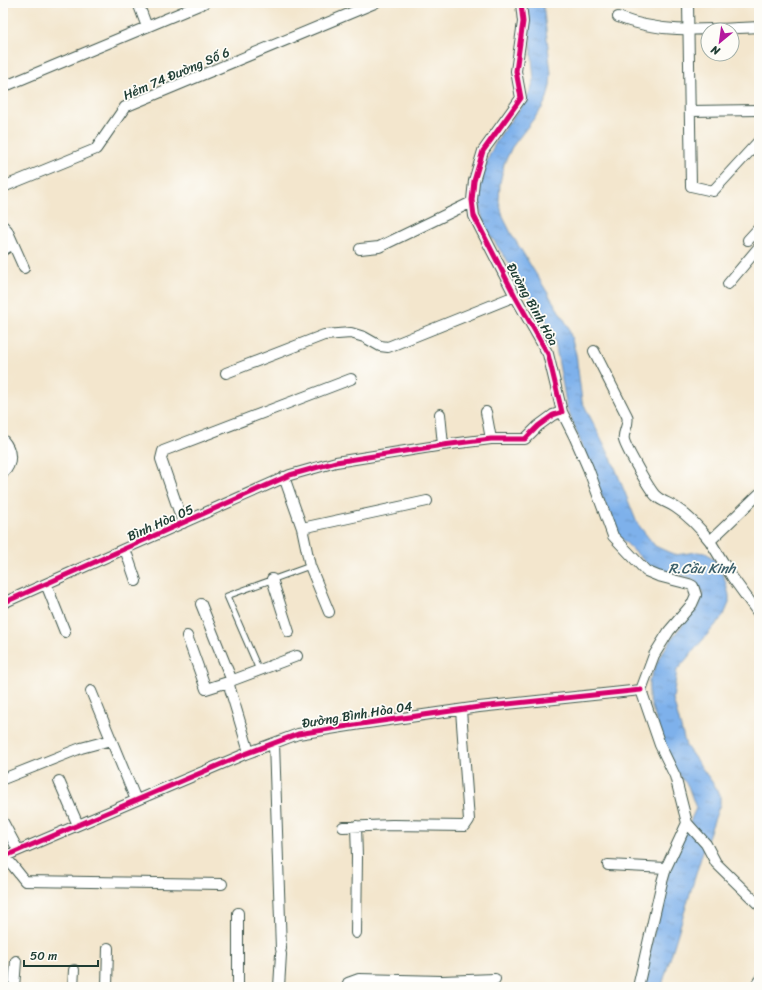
<svg xmlns="http://www.w3.org/2000/svg" width="762" height="990" font-family="Sriracha,sans-serif">
<defs>
<pattern id="water-ripples" width="26" height="14" patternUnits="userSpaceOnUse"><rect width="26" height="14" fill="#7eb1eb"/><path d="M2 4q2-2 4 0t4 0M15 11q2-2 4 0t4 0" fill="none" stroke="#6791bf"/></pattern>
</defs>
<rect width="100%" height="100%" fill="#fdfcf7"/>
<filter id="ink" filterUnits="userSpaceOnUse"><feTurbulence type="fractalNoise" baseFrequency=".025" numOctaves="2"/><feDisplacementMap in="SourceGraphic" scale="8" xChannelSelector="R" yChannelSelector="G"/><feConvolveMatrix kernelMatrix="1 2 1 2 8 2 1 2 1" color-interpolation-filters="sRGB"/></filter>
<filter id="wash" filterUnits="userSpaceOnUse"><feTurbulence type="fractalNoise" baseFrequency=".012" numOctaves="4" result="noise"/><feDisplacementMap in="SourceGraphic" scale="16" xChannelSelector="R" yChannelSelector="G"/><feGaussianBlur stdDeviation="0.9" result="paint"/><feColorMatrix in="noise" values="0 0 0 0 0 0 0 0 0 0 0 0 0 0 0 0 0 1.4 0 .05"/><feComposite in="paint" operator="in"/></filter>
<g filter="url(#wash)">
<rect width="100%" height="100%" fill="#f3e6cd"/>
<!-- water -->
<path fill="url(#water-ripples)" stroke="#4e7790" d="M527 3H543L551 73 550 86 547 98 542 108 512 147 504 164 500 183 499 201 503 217 512 235 568 326 576 354 582 401 612 460 637 523 655 546 675 555 697 552 706 553 714 559 724 576 729 595V603L724 615 677 670 673 699 686 746 712 782 720 796V804L703 851 663 982V987H641L669 869 696 808 688 786 674 768 660 733 649 698V681L660 656 678 630 699 607 703 592 693 579 681 575 655 570 644 561 617 534 567 408 555 342 546 320C533 301 521 282 509 263 498 247 484 229 480 209 477 186 485 162 496 142 508 120 528 105 534 80Z"/>
</g>
<g filter="url(#ink)">
<g fill="none" stroke-linecap="round" stroke-linejoin="round">
<defs>
<path id="lane" d="M259 670 227 596 310 566
M752 987 759 976"/>
<path id="street" d="M138 3 147 27
M688 3 691 186 713 191 759 141
M618 17C663 35 711 29 759 27
M3 87 204 3
M690 111 759 110
M3 187 96 149 125 107 375 3
M3 226 7 230 24 268
M748 240 759 228
M360 249 379 247 472 202
M3 250 13 244
M728 284 759 247
M594 351 627 416C630 425 622 432 624 440 626 448 650 491 656 496 661 501 669 503 675 507 689 516 700 528 710 541L759 494
M226 373 324 335 351 333 364 337 380 346 388 347 515 296
M486 412 491 439
M562 412 575 438 588 468 613 536 646 571 658 576 689 584 693 586 696 595 692 604 669 631 654 655 641 690 660 745 675 776 687 823 666 868 662 882 638 987
M440 414 443 445
M3 440C12 450 13 464 3 473
M284 477 302 528 310 566 329 612
M183 523 161 459 163 451 351 379
M302 528 427 501
M710 541 732 577 759 614
M125 549 136 581
M272 579 289 632
M46 584 65 632
M3 603 290 475 336 462 443 445 491 439H525L538 426 553 415 562 412 548 354 515 296 474 216 472 200 474 181 483 151 521 98 516 71 523 22 521 3
M201 604 232 681
M187 636 206 689 228 682
M91 691 136 800
M274 743 281 949
M249 752 228 682 297 656
M3 779 81 748 111 740
M59 781 78 825
M3 822 18 850
M687 823 706 844 716 863 759 905
M356 826 357 857 356 933
M343 827 392 825 465 826 469 820 461 710
M5 856 25 881 222 884
M3 857 245 754 298 734 361 724 479 707 641 690
M608 865 666 868
M238 913V987
M14 987 16 961
M73 987 74 970
M107 987 108 948
M279 987 281 954
M347 987 348 983 359 979 442 981 495 979"/>
</defs>
<!-- lane casing -->
<use href="#lane" stroke="#3f564b" stroke-width="7"/>
<!-- street casing -->
<use href="#street" stroke="#3f564b" stroke-width="12"/>
<!-- lane -->
<use href="#lane" stroke="#fff" stroke-width="5"/>
<!-- street -->
<use href="#street" stroke="#fff" stroke-width="10"/>
<defs>
<path id="cycleway" d="M3 603 290 475 336 462 443 445 491 439H525L538 426 553 415 562 412 548 354 515 296 474 216 472 200 474 181 483 151 521 98 516 71 523 22 521 3
M3 857 245 754 298 734 361 724 479 707 641 690"/>
</defs>
<!-- cycleway casing -->
<use href="#cycleway" stroke="#fdfcf7" stroke-width="8"/>
<!-- cycleway -->
<use href="#cycleway" stroke="#d6006c" stroke-width="5"/>
</g>
</g>
<g text-anchor="middle" stroke-width="3.5" stroke-linejoin="round" paint-order="stroke">
<!-- street labels -->
<g font-size="13" fill="#1f3d34" stroke="#fdfcf7">
<text transform="translate(176 73) rotate(-23)" y="5">Hẻm 74 Đường Số 6</text>
<text transform="translate(533 304) rotate(61)" y="5">Đường Bình Hòa</text>
<text transform="translate(160 522) rotate(-24)" y="5">Bình Hòa 05</text>
<text transform="translate(357 714) rotate(-9)" y="5">Đường Bình Hòa 04</text>
</g>
<!-- water labels -->
<g font-size="14" font-style="italic" fill="#3c606b" stroke="#fdfcf7">
<text x="702" y="573">R.Cầu Kinh</text>
</g>
</g>
<!-- margin -->
<rect width="762" height="990" fill="none" stroke="#fdfcf7" stroke-width="16"/>
<!-- north arrow -->
<g transform="translate(720 42) rotate(209)"><circle r="19" fill="#fdfcf7" stroke="#a4b0a9"/>
<path d="M0-3L7 15L0 10L-7 15Z" fill="#b5179e"/>
<text y="-6" font-size="11" font-weight="bold" text-anchor="middle" fill="#1f3d34">N</text>
</g>
<!-- scale -->
<path d="M24 960v6h74v-6" fill="none" stroke="#1f3d34" stroke-width="2"/>
<text x="30" y="960" font-size="12" fill="#1f3d34" stroke="#fdfcf7" stroke-width="3" paint-order="stroke">50 m</text>
</svg>
